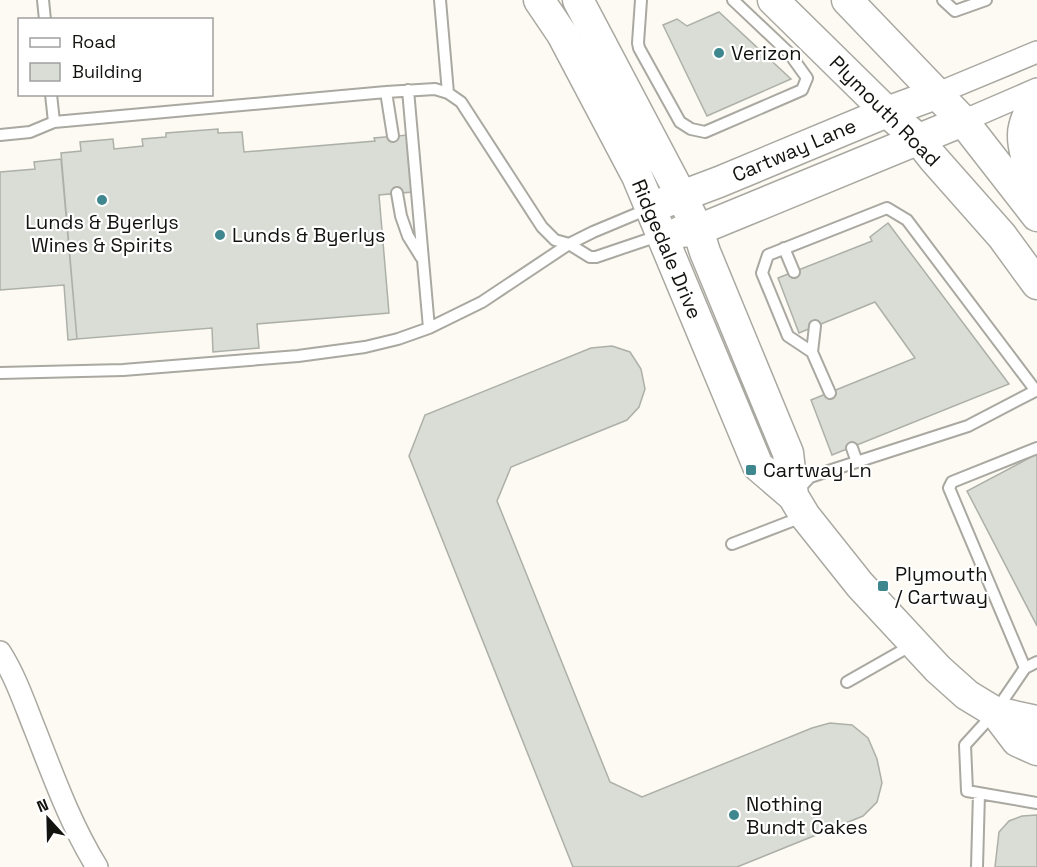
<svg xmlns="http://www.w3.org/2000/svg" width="1037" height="867" font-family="'Space Grotesk',sans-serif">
<rect width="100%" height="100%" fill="#fcfaf2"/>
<!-- building -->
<path fill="#daddd5" stroke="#adb0a8" stroke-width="1.5" d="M719 12 791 79 707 116 663 25 677 19 687 26Z
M218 129V133L242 132 244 152 375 141 374 138 408 135 413 192 379 195 389 313 257 324 259 348 213 352 212 328 77 339 61 153 81 151 80 142 113 139 114 149 143 146 142 139 166 137V133Z
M61 159 77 339 68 340 64 285 0 290V172L35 169 34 162Z
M888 223 1009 384 832 455 811 400 915 358 875 302 799 333 778 278 872 241 870 237Z
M612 346 630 352 641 369 645 389 639 407 627 420 511 467 497 501 610 782 642 797 812 728 830 723 852 725 868 738 877 759 882 783 877 802 863 816 737 867H573L409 456 425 415 591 348Z
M1037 454V626L967 491Z
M1037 815V867H995L999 832 1009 821 1022 816Z"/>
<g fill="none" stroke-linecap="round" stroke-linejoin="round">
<defs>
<path id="lane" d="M43 0 45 20
M440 0 448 93
M641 0 638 43 639 48 680 122 691 129 705 132 802 90 807 78 789 53 733 0
M943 0 955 11 986 0
M408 90 429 328
M386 92 393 136
M51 94 54 122
M0 135 30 132 54 122 386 92 435 89 448 93 461 102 542 227 555 240 569 244 590 257H596L661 235
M397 193 401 216 408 236 421 257
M784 248 794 272
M812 352 815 326
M0 373 123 370 298 356 365 347 398 339 429 328 482 302 569 244 593 232 648 209
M830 393 812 352 788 336 762 273 768 255 887 208 907 220 1036 391
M852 448 857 462
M797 491 810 477 968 426 1037 390
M732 544 802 517
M1037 662 1025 668 995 712 965 745 967 791 1037 803
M1025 668 949 488 952 482 1037 448
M847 682 912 645
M977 867 979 793"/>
<path id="street" d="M936 94 1037 52
M963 121 1037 89
M0 652C16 677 25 705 36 732 54 778 71 825 97 867"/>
<path id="secondary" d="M539 0 562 34 637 176 758 466 793 496 805 516 860 585 938 669 967 695 995 712 1037 721
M578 0 682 197 698 230 705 252 788 453 793 496
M773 0 887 112 918 139 933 158 1002 236 1037 284
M847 0 963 121 1037 216
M1037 102C1031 109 1026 118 1024 127 1020 141 1029 171 1037 183
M663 203 719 182 887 112 936 94
M680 232 698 230 963 121
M995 712 1017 741 1037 750"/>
</defs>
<!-- lane casing -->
<use href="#lane" stroke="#a9a8a1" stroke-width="14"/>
<!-- street casing -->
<use href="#street" stroke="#a9a8a1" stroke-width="24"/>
<!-- secondary casing -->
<use href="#secondary" stroke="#a9a8a1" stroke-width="33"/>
<!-- lane -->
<use href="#lane" stroke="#fff" stroke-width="10"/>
<!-- street -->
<use href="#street" stroke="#fff" stroke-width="21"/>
<!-- secondary -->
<use href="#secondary" stroke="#fff" stroke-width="30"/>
</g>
<!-- markers -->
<g fill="#3f878e" stroke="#fff" stroke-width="2">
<circle cx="719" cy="53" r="6"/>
<circle cx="102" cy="200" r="6"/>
<circle cx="220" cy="235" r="6"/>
<rect x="745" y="464" width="12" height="12" rx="3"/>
<rect x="877" y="580" width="12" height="12" rx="3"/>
<circle cx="734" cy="815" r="6"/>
</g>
<g text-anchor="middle" stroke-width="4.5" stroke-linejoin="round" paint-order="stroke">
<!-- poi labels -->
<g font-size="20" fill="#12120f" stroke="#fff" text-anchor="start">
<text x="731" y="60">Verizon</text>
<text x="102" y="229" text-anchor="middle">Lunds &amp; Byerlys<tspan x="102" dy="23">Wines &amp; Spirits</tspan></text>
<text x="232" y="242">Lunds &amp; Byerlys</text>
<text x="763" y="477">Cartway Ln</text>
<text x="895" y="581">Plymouth<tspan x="895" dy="23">/ Cartway</tspan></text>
<text x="746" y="811">Nothing<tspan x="746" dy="23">Bundt Cakes</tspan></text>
</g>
<!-- street labels -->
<g font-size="20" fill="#12120f" stroke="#fff">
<text transform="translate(885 111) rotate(45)" y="7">Plymouth Road</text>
<text transform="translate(794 150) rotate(-23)" y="7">Cartway Lane</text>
<text transform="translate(667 249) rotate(67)" y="7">Ridgedale Drive</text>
</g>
</g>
<!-- legend -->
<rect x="18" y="18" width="195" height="78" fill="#ffffff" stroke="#a0a09f" stroke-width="1.5"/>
<rect x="30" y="38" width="30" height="9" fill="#ffffff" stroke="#a0a09f" stroke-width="1.5"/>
<text x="72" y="48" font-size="18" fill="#12120f">Road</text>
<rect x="30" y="63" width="30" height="18" fill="#daddd5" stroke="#a0a09f" stroke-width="1.5"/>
<text x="72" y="78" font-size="18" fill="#12120f">Building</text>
<!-- north arrow -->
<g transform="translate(48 819) rotate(338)" stroke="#ffffff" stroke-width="4.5" paint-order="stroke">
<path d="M0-4.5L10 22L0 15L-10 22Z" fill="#12120f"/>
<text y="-9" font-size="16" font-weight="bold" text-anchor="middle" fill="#12120f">N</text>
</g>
</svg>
